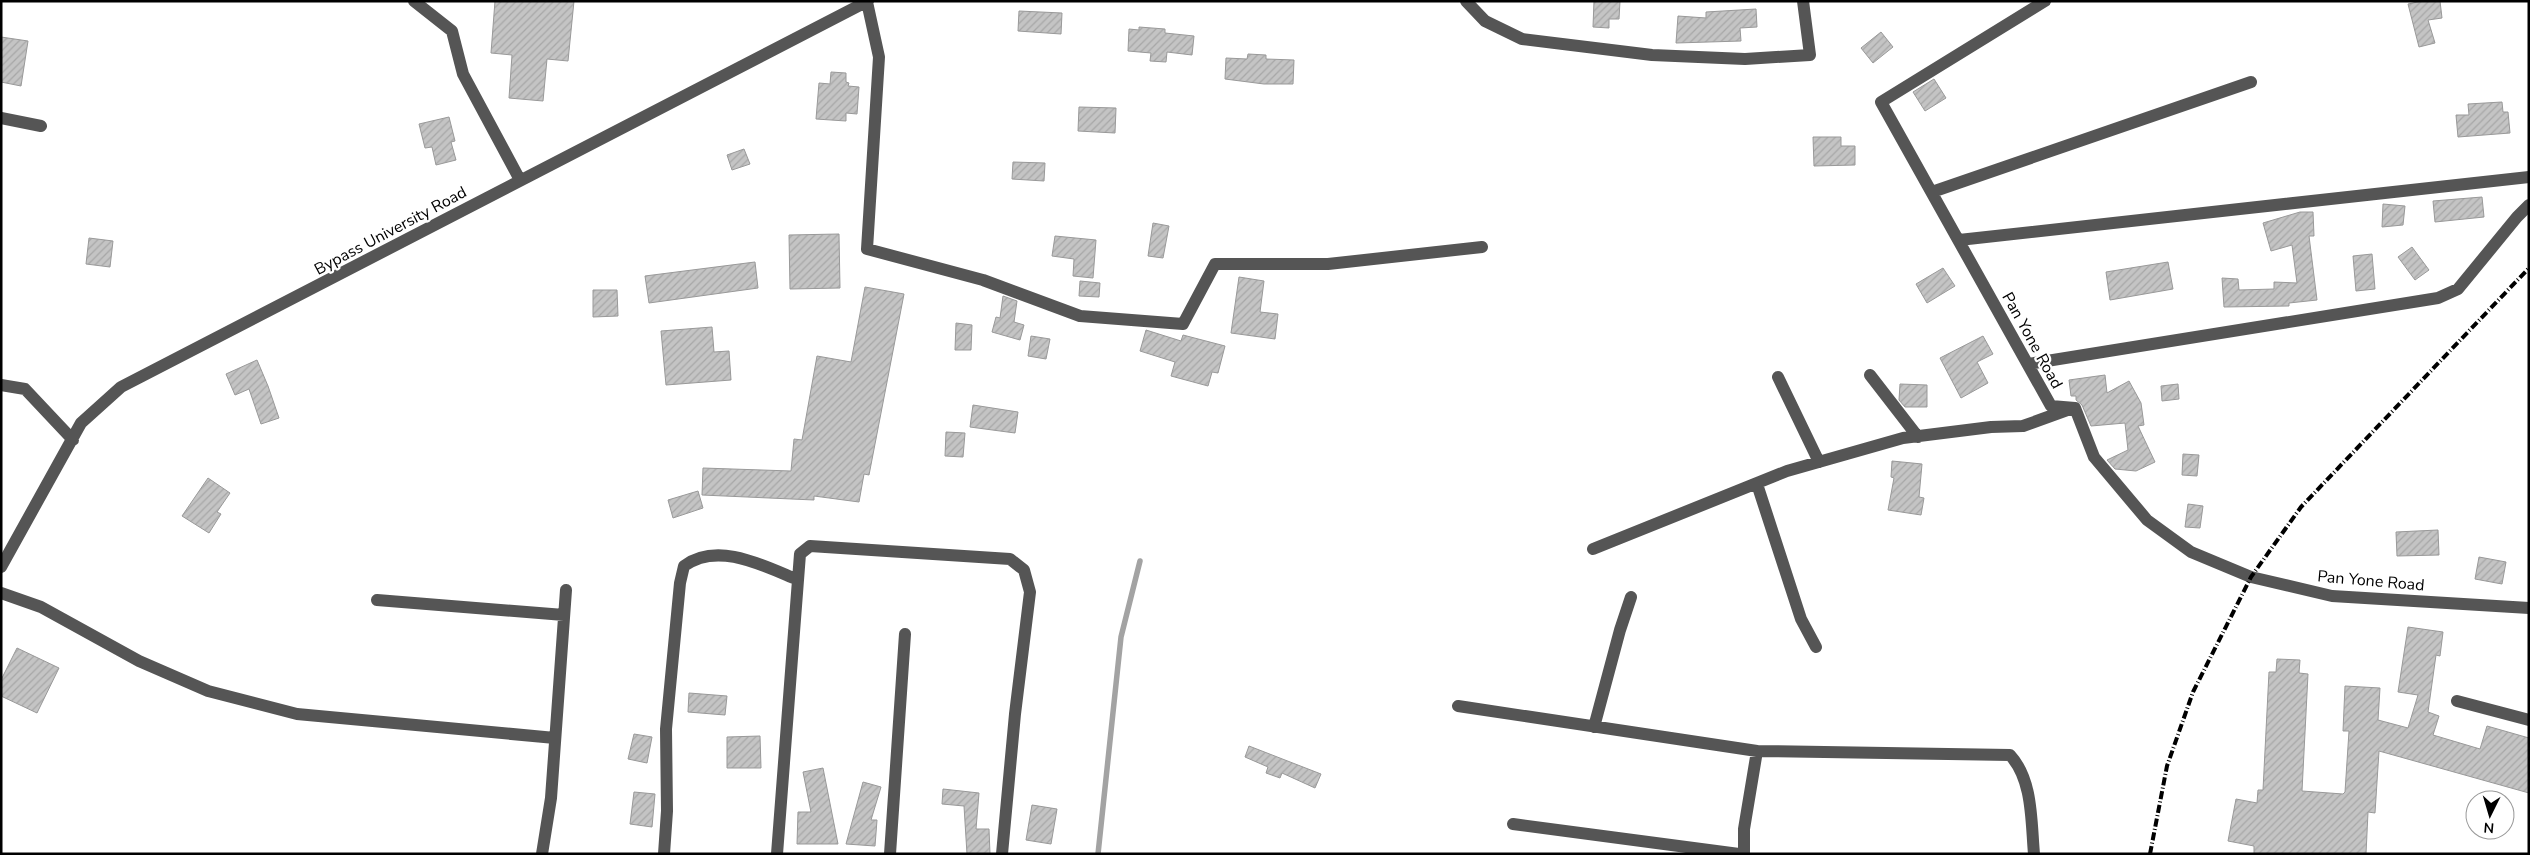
<svg xmlns="http://www.w3.org/2000/svg" width="2530" height="855" font-family="'Nunito Sans',sans-serif">
<defs>
<pattern id="building-hatch" width="6" height="6" patternUnits="userSpaceOnUse" patternTransform="scale(1.25)"><rect width="6" height="6" fill="#c4c4c4"/><path d="M-1 1l2-2M0 6l6-6M5 7l2-2" fill="none" stroke="#a7a7a7"/></pattern>
</defs>
<rect width="100%" height="100%" fill="#fff"/>
<g fill="none" stroke-linecap="round" stroke-linejoin="round">
<!-- stream -->
<path stroke="#a3a3a3" stroke-width="5.5" d="M1098 854 1121 637 1140 561"/>
</g>
<!-- building -->
<path fill="url(#building-hatch)" stroke="#999" d="M495 1H574L568 61 547 59 543 101 509 98 512 55 491 53Z
M1594 1H1620L1619 19H1609V28L1593 27Z
M2422 1H2440L2442 18 2428 20 2435 43 2419 47 2408 4Z
M1756 9 1757 27 1740 28 1741 41 1676 43 1678 16 1706 18V12Z
M1019 11 1062 13 1061 34 1018 31Z
M1139 27 1165 29V33L1194 36 1192 55 1167 52 1166 62 1150 61 1151 53 1128 51 1129 29 1139 30Z
M1881 32 1893 47 1873 63 1861 48Z
M1 37 28 41 21 86 1 82Z
M1248 54 1266 55V59L1294 60 1293 84H1264L1225 79 1226 58 1247 59Z
M831 72 846 73V82L849 83 848 86 859 87 857 114 846 113V121L816 119 819 83 830 84Z
M1934 79 1946 98 1925 111 1913 92Z
M2502 102 2503 112H2508L2510 133 2458 137 2456 115H2469L2468 104Z
M1079 107 1116 108 1115 133 1078 131Z
M449 117 455 141 451 142 456 160 436 165 432 147 425 148 419 124Z
M1813 137H1841V146H1855V165L1814 166Z
M744 149 750 164 732 170 727 155Z
M1013 162 1045 163 1044 181 1012 179Z
M2482 197 2484 217 2435 222 2433 201Z
M2383 204 2405 206 2403 225 2382 227Z
M2300 212H2313L2314 236H2309L2317 300 2289 303V306L2224 307 2222 278 2238 279 2239 290 2274 289V282L2297 283 2292 245 2271 251 2263 223Z
M1153 223 1169 226 1163 258 1148 256Z
M839 234 840 288 790 289 789 235Z
M1055 236 1096 240 1093 278 1073 276 1074 259 1052 256Z
M89 238 113 241 110 267 86 264Z
M2412 247 2429 270 2415 280 2398 257Z
M2372 254 2375 289 2356 291 2353 256Z
M755 262 758 288 649 303 645 276Z
M2168 262 2173 289 2110 300 2106 272Z
M1943 268 1955 286 1927 303 1916 284Z
M1239 277 1264 281 1260 312 1278 314 1275 339 1231 333Z
M1080 281 1100 283 1099 297 1079 296Z
M865 287 904 294 869 475 864 474 859 502 814 496V500L702 495 703 468 791 471 794 439 802 440 817 356 851 362Z
M593 290H617L618 316 593 317Z
M1003 296 1017 301 1014 322 1024 325 1020 340 992 332 996 317 1000 318Z
M956 323 972 325 971 350H955Z
M712 327 714 352 729 351 731 380 666 385 661 331Z
M1146 330 1181 341 1183 335 1225 346 1218 373 1212 372 1208 386 1171 376 1175 362 1140 351Z
M1031 336 1050 339 1046 359 1028 356Z
M1983 336 1993 354 1977 362 1988 383 1961 398 1940 358Z
M257 360 268 386 279 418 261 424 249 389 235 395 226 374Z
M2105 375 2107 393 2129 381 2141 403 2144 425 2138 426 2155 462 2136 471 2115 469 2107 460 2128 450 2125 423 2091 426 2082 405 2076 400V396H2071L2069 380Z
M1900 384 1927 385V407H1905L1899 400Z
M2178 384 2179 399 2162 401 2161 386Z
M973 405 1018 412 1015 433 970 427Z
M946 432 965 433 963 457 945 456Z
M2183 454 2199 455 2197 476 2182 475Z
M1892 461 1922 464 1919 497 1924 498 1921 515 1888 510 1894 478 1891 477Z
M208 478 230 493 217 512 221 514 209 533 182 516Z
M698 491 703 508 673 518 668 500Z
M2188 504 2203 506 2200 528 2185 527Z
M2438 530 2439 555 2397 556 2396 532Z
M2479 557 2506 562 2502 584 2475 579Z
M2408 627 2443 632 2440 656 2436 655 2428 712 2439 716 2433 735 2480 749 2487 726 2529 738V793L2379 751 2375 813 2368 812 2366 854H2254V846L2228 841 2236 799 2257 803 2258 790H2263L2269 672H2276L2277 659 2300 660 2299 673 2308 674 2302 791 2343 794 2345 792 2349 731H2343L2345 686 2380 688 2378 720 2408 728 2418 695 2398 692Z
M17 648 59 668 37 713 1 696V680Z
M689 693 727 696 725 715 688 712Z
M634 734 652 737 647 763 628 759Z
M760 736 761 768H727V737Z
M1249 746 1321 774 1315 788 1282 773 1280 778 1266 773 1268 767 1245 757Z
M823 768 838 844H797L798 812H811L803 772Z
M863 782 881 787 871 820H877L875 846 846 844Z
M943 789 979 793 976 829H989L990 854H967L964 806 942 804Z
M634 792 655 794 652 827 630 824Z
M1032 805 1057 809 1051 844 1026 840Z"/>
<g fill="none" stroke-linecap="round" stroke-linejoin="round">
<!-- minor -->
<path stroke="#555" stroke-width="12" d="M414 1 452 31 463 74 520 180
M1466 1 1485 21 1522 39 1652 55 1745 59 1810 55 1803 1
M2045 1 1881 102 2051 406 2075 408 2094 457 2147 520 2191 552 2251 577 2332 596 2529 608
M867 2 879 57 867 249 983 280 1080 316 1183 324 1215 264H1328L1482 247
M1 118 41 126
M1932 192 2251 82
M1959 240 2529 177
M2028 364 2438 298 2458 289 2517 217 2529 205
M1870 375 1918 437
M1778 377 1819 462
M1 385 25 389 73 440
M1757 484 1801 619 1816 647
M1593 549 1787 471 1903 438 1991 427 2023 426 2070 409
M1 567 81 423 121 387 868 1
M1 593 41 607 139 661 208 691 297 714 555 738
M377 600 564 615
M2457 701 2529 720
M1458 706 1757 751 2010 755C2033 780 2031 821 2034 854
M1594 727 1620 630 1631 597
M1513 824 1739 854
M542 854 551 798 566 590
M664 854 667 811 666 729 680 583 684 566C718 541 764 566 798 580
M777 854 800 554 810 546 1010 559 1024 570 1030 592 1015 714 1002 854
M890 854 905 634
M1744 854V829L1757 751"/>
<!-- rail -->
<path stroke="#000" stroke-width="4" stroke-dasharray="8 2.5 1 2.5" stroke-linecap="butt" d="M2150 854 2167 766 2193 692 2251 577 2301 507 2529 268"/>
</g>
<g text-anchor="middle" stroke-width="4.5" stroke-linejoin="round" paint-order="stroke">
<!-- street labels -->
<g font-size="16" fill="#000" stroke="#fff">
<text transform="translate(390 230) rotate(-28)" y="6">Bypass University Road</text>
<text transform="translate(2033 340) rotate(61)" y="6">Pan Yone Road</text>
<text transform="translate(2371 580) rotate(5)" y="6">Pan Yone Road</text>
</g>
</g>
<!-- border -->
<rect width="2530" height="855" fill="none" stroke="#000000" stroke-width="5"/>
<!-- north arrow -->
<g transform="translate(2490 815) rotate(185)"><circle r="24" fill="#ffffff" stroke="#999999"/>
<path d="M0-4L9 19L0 12L-9 19Z" fill="#000000"/>
<text y="-8" font-size="14" font-weight="bold" text-anchor="middle" fill="#000000">N</text>
</g>
</svg>
